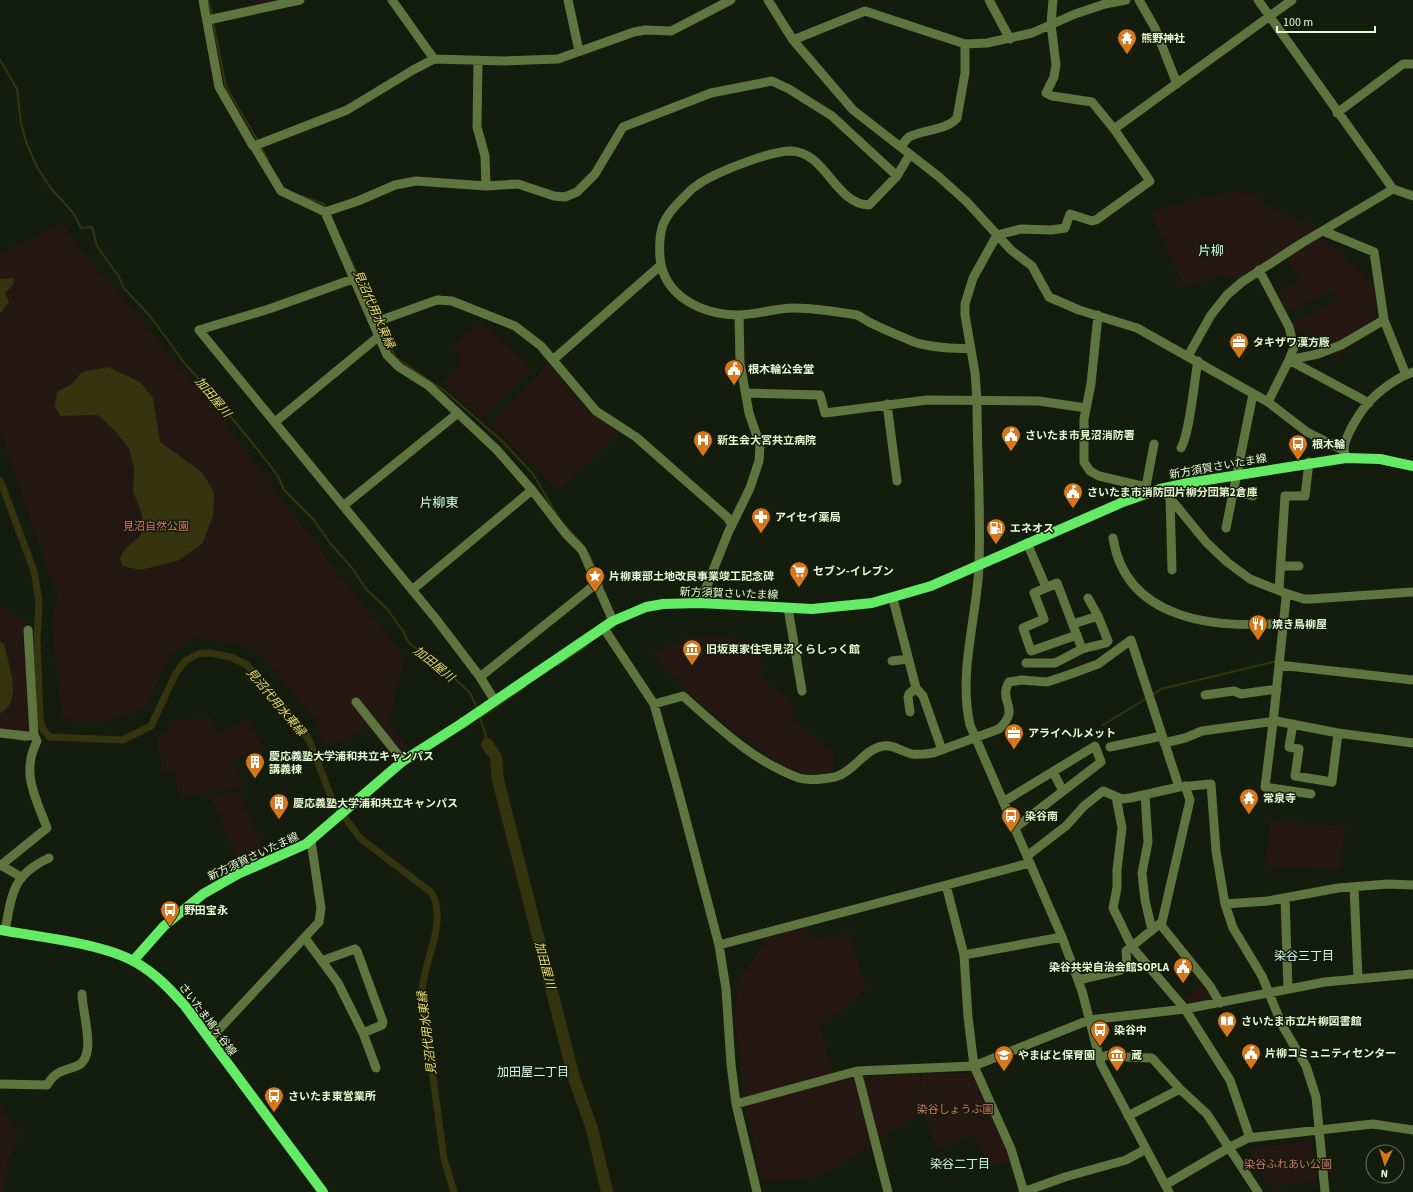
<svg xmlns="http://www.w3.org/2000/svg" width="1413" height="1192" font-family="'Source Sans 3','Noto Sans JP',sans-serif">
<rect width="100%" height="100%" fill="#141c0e"/>
<!-- green -->
<path fill="#251812" d="M251 0H288L252 7Z
M1236 191 1253 194 1278 212 1306 222 1381 291 1373 321 1338 358 1324 353 1289 323 1337 301 1333 291 1284 313 1274 294 1300 280 1284 253 1239 279 1222 276 1184 287 1150 212 1191 200Z
M64 223 74 241 140 318 222 419 337 572 405 656 388 724 410 747 388 764V752L368 727 326 748 313 717 259 653 238 644 195 637 170 655 147 706C118 719 95 728 62 718L51 624 57 597 0 431V253Z
M481 321 532 370 481 420 442 382 462 366 458 362 462 357 452 346Z
M549 363 578 402 620 434 559 490 490 424Z
M0 607 26 621 22 638 30 729 26 733 0 729Z
M689 637H723L758 644 762 676 793 703 792 719 834 752 833 770 814 776 781 766 730 728 686 691 652 654Z
M210 718 244 786 179 798 174 770 163 772 156 738 168 731 169 721Z
M249 719 262 747 232 761 219 733Z
M239 792 265 853 263 857 240 867 210 796Z
M1269 821 1346 826 1340 870 1266 867Z
M805 926 812 939 850 933 866 989C853 1004 837 1015 819 1022L834 1074 848 1079 920 1073 923 1111 831 1171 805 1180H762L749 1125 734 1019 738 980 768 937Z
M1202 984 1213 998 1184 1004 1182 1001Z
M921 1073H973L1011 1161 988 1167 974 1135 938 1150 924 1115Z
M0 1103 19 1135 8 1161 5 1192H0Z
M1311 1141 1316 1182 1273 1186 1265 1180 1249 1148Z"/>
<!-- water -->
<path fill="#34350e" d="M14 278 13 285 5 293 9 302 0 314V279Z
M108 367 140 382 153 398 160 442 202 472 214 492 213 516 202 544 177 561 140 570 123 566 120 559 124 550 141 535 142 515 133 491 134 467 129 448 115 431 98 415 61 416 55 407 57 392 72 384 82 372Z
M0 642 4 644C8 664 24 702 0 713Z"/>
<g fill="none" stroke-linecap="round" stroke-linejoin="round">
<!-- stream -->
<path stroke="#34350e" stroke-width="2" d="M208 0 213 17
M213 21 226 87 258 141
M0 60 17 89 21 123 26 142 37 167 50 187 74 214 81 228 92 227 97 246 119 277 123 287 150 316 186 365 210 391 262 455 278 476 284 490 313 519 330 543 352 568 366 589 388 610 403 631 409 643 449 673 470 693 477 708
M261 147 268 160
M302 196 324 204 326 208
M342 241 378 319
M380 323 395 357 446 392 502 441 533 474 560 520 581 543
M588 553 603 585
M558 665 587 646
M1343 668 1364 670
M1152 695 1161 689 1277 661
M480 718 525 687
M480 718 485 733 487 744
M1103 725 1147 698
M18 739 25 741"/>
<!-- canal -->
<path stroke="#34350e" stroke-width="7" d="M0 480 34 571 39 601 37 640 40 719 43 730 50 737 123 740 151 726 176 673 185 661 198 654 210 653 231 657 247 665 297 723 309 740 333 802 360 838 432 893C448 926 422 961 422 995L444 1159 454 1192"/>
<!-- river -->
<path stroke="#34350e" stroke-width="12" d="M487 744 496 757 498 780 574 1078 592 1129 607 1192"/>
<!-- minor -->
<path stroke="#5e753f" stroke-width="9" d="M203 0 219 87 253 146
M392 0 434 59
M568 0 579 51
M731 0 671 31 645 30 634 32 558 59 504 61 434 59 413 70 347 110 254 146 281 191 325 212 358 201 395 185 416 181 486 186 518 184 554 196 565 197 577 192 595 174 623 127 711 93 772 81 789 89 832 116 897 176
M768 0 793 40 853 110 938 176 967 202 1011 250 1032 266 1049 297 1079 310 1137 328 1268 402 1307 432 1343 450
M989 0 1010 39
M1053 0 1051 24 1056 65 1054 77 1046 93 1052 96 1092 102 1114 129 1150 181 1096 220 1092 221 1070 214 1065 228 1051 230 1021 229 997 235 973 278 965 304V315L975 373 977 400C977 455 981 510 979 565 977 618 958 672 970 725L1062 937 1082 991 1101 1064 1169 1192
M1139 0 1155 28 1177 84
M1258 0 1393 189 1413 196
M208 20 300 0
M793 40 865 11 965 44 987 43 1032 33 1075 14 1105 4 1126 0
M478 60 477 127 485 156 486 186
M1337 113 1403 64H1413
M1114 129 1292 0
M901 147C903 144 906 139 909 137 923 129 946 131 957 118L965 73V44
M910 154 897 176 869 205C835 204 826 152 791 151 770 151 713 173 696 186 691 189 688 193 684 197 663 217 658 228 660 258 664 297 702 314 737 315 756 315 775 308 794 308 812 308 839 312 857 315 862 317 866 321 871 323 885 330 900 336 914 342 932 348 953 348 971 349
M325 212 387 355 399 367 429 386 497 450 532 490 566 534 582 550 613 621
M1323 231 1374 252 1384 320 1406 375
M1259 270 1289 327 1294 347 1289 360 1369 403
M353 279 269 309 199 330 436 619 480 677
M1098 315 1091 384 1084 419V462L1090 471 1099 476 1146 487
M373 323 437 300 452 301 515 326 541 346 596 411 636 437 727 517 732 525
M1188 356 1211 315 1227 295 1242 282 1302 243 1393 189
M554 359 661 265
M746 393 820 395 825 413 927 400 1039 401 1086 408
M1268 402 1289 360 1318 354 1341 345 1384 320
M887 404 897 481
M275 422 378 337
M1181 448C1190 433 1194 381 1198 361
M1345 454C1340 442 1360 412 1369 402 1380 390 1398 377 1413 372
M1160 489 1170 498 1206 542 1227 562 1250 579 1285 593 1286 598 1273 723 1265 787 1311 794
M1233 491 1253 496
M1145 492 1154 444
M1170 498 1172 570
M343 506 458 413
M1226 528 1253 394
M1113 538C1126 621 1216 629 1284 623
M1027 543 1046 587
M1281 566H1299
M412 590 532 490
M1279 590 1285 496H1305L1309 462
M1285 593 1304 599H1312L1413 592
M893 599 916 688 909 694 908 697 910 712
M700 603 728 533 750 488 759 461 760 445 749 413 740 363 739 315
M788 608 802 691
M1073 624 1098 616
M603 627 654 704 678 790 719 945 726 989 731 1064 736 1104 757 1192
M1077 635 1031 651 1023 628 1044 619 1034 593 1057 583 1082 649
M892 661 908 659
M1026 663H1055L1082 649 1106 643 1108 641 1098 616 1088 598
M1279 665 1413 680
M916 688 923 696 942 750
M1205 695 1234 691 1241 694 1277 689
M495 701 480 677 597 583
M356 702 403 761
M654 704 683 696C717 726 754 762 799 778 809 781 824 779 835 777 854 772 864 749 883 746 893 744 902 752 912 754 919 755 926 754 933 753L999 729C1022 707 997 702 1009 682L1021 680 1047 682 1071 674 1098 664 1131 640 1179 787
M1293 724 1289 747 1299 749 1295 776 1332 782 1338 733
M0 733 27 736 34 735 28 630
M1164 743 1185 738 1202 731 1276 721 1338 733 1413 743
M1110 747 1162 736
M1053 772 1063 791
M1145 795 1148 842 1142 873 1145 900 1152 930
M1116 797 1122 828 1117 870V888L1113 908 1132 947 1185 1009 1230 1080 1250 1138
M1003 802 1095 746 1101 762 1015 828
M1027 856 1066 826 1084 806 1103 791 1122 799 1130 798 1179 787 1211 784 1216 851 1225 904 1233 928 1262 976 1282 1025 1306 1066 1316 1097 1325 1192
M1 865 21 877
M0 866 47 828C35 796 21 773 37 741L34 735
M946 885 964 955 968 1017 974 1066 1011 1149 1024 1192
M1354 887 1358 979
M1285 898 1288 989
M1225 904 1268 901 1338 888 1388 884 1413 885
M1160 924 1210 986 1220 1003
M5 931C12 894 12 875 49 858
M305 938 338 983 363 1033 376 1068
M719 945 1030 863
M964 955 1062 937
M324 963 327 959 355 949 357 951 383 1022 382 1025 363 1033
M1078 980 1121 970 1127 966 1126 951 1162 922 1190 800 1185 786
M210 1039 319 922 321 908 311 841
M1099 1058 1118 1052 1126 1057 1152 1058 1180 1089 1207 1114 1258 1192
M857 1071 888 1192
M0 1084 47 1085C56 1070 62 1072 77 1066 98 1057 82 1013 82 994
M736 1104 857 1071 974 1066 1089 1020 1185 1009 1325 982 1413 974
M1128 1116 1180 1089
M1165 1185 1230 1147 1248 1138 1373 1124 1413 1130
M1023 1192 1065 1177 1126 1160 1146 1149"/>
<!-- major -->
<path stroke="#64eb65" stroke-width="10" d="M0 930C38 937 102 943 135 962 155 973 170 989 185 1006L323 1192
M133 961 164 926 203 894 238 874 306 844 403 761 461 724 613 621 646 607 663 604 700 603 812 609 872 603 931 586 1123 502 1160 489 1188 483 1346 458 1380 459 1413 466"/>
</g>
<!-- icons -->
<defs>
<symbol id="temple-pin" viewBox="-11 -11 22 30"><path d="M0 17L-7.5 6A9.5 9.5 0 1 1 7.5 6Z" fill="#d8761c" stroke="#141c0e"/><path d="M0-6L5-2H3V0L6.5 2.5H4V6H1.5V3h-3V6H-4V2.5H-6.5L-3 0V-2H-5Z" fill="#fff"/></symbol>
<symbol id="office-pin" viewBox="-11 -11 22 30"><path d="M0 17L-7.5 6A9.5 9.5 0 1 1 7.5 6Z" fill="#d8761c" stroke="#141c0e"/><path d="M-6-3h4V-5.5h4V-3h4V5H-6ZM-1-4.5V-3h2v-1.5ZM-6 0V1H6V0Z" fill="#fff"/></symbol>
<symbol id="civic-pin" viewBox="-11 -11 22 30"><path d="M0 17L-7.5 6A9.5 9.5 0 1 1 7.5 6Z" fill="#d8761c" stroke="#141c0e"/><path d="M-.6-6.5H3V-4.5H.6V-3L4-1V1h2V6H-6V1h2V-1L-.6-3ZM-1.2 2.5V6h2.4V2.5Z" fill="#fff"/></symbol>
<symbol id="hospital-pin" viewBox="-11 -11 22 30"><path d="M0 17L-7.5 6A9.5 9.5 0 1 1 7.5 6Z" fill="#d8761c" stroke="#141c0e"/><path d="M-5-5h3v3.5h4V-5h3V5h-3V1.5h-4V5h-3Z" fill="#fff"/></symbol>
<symbol id="bus-pin" viewBox="-11 -11 22 30"><path d="M0 17L-7.5 6A9.5 9.5 0 1 1 7.5 6Z" fill="#d8761c" stroke="#141c0e"/><path d="M-5-6H5V4H4V6H2V4H-2V6H-4V4H-5ZM-3.5-4V0h7V-4ZM-3.5 1.2v1.5H-2V1.2ZM2 1.2v1.5H3.5V1.2Z" fill="#fff"/></symbol>
<symbol id="pharmacy-pin" viewBox="-11 -11 22 30"><path d="M0 17L-7.5 6A9.5 9.5 0 1 1 7.5 6Z" fill="#d8761c" stroke="#141c0e"/><path d="M-2-6h4v4h4v4h-4v4h-4v-4h-4v-4h4Z" fill="#fff"/></symbol>
<symbol id="fuel-pin" viewBox="-11 -11 22 30"><path d="M0 17L-7.5 6A9.5 9.5 0 1 1 7.5 6Z" fill="#d8761c" stroke="#141c0e"/><path d="M-5.5-6h7V0h2V4h1.3V-2.5L3-4.5l.8-.8L6-3V5H2.5V1h-1V6h-7ZM-4.2-4.7v3.2H.2V-4.7Z" fill="#fff"/></symbol>
<symbol id="supermarket-pin" viewBox="-11 -11 22 30"><path d="M0 17L-7.5 6A9.5 9.5 0 1 1 7.5 6Z" fill="#d8761c" stroke="#141c0e"/><path d="M-6-5.5h2.5l.6 2H6L4.5 2H-2.5L-4.4-4H-6ZM-1.5 3.2a1.3 1.3 0 1 0 .1 0ZM3 3.2a1.3 1.3 0 1 0 .1 0Z" fill="#fff"/></symbol>
<symbol id="sight-pin" viewBox="-11 -11 22 30"><path d="M0 17L-7.5 6A9.5 9.5 0 1 1 7.5 6Z" fill="#d8761c" stroke="#141c0e"/><path d="M0-6L1.8-2.2L6-1.7L2.9 1.2L3.7 5.4L0 3.3L-3.7 5.4L-2.9 1.2L-6-1.7L-1.8-2.2Z" fill="#fff"/></symbol>
<symbol id="restaurant-pin" viewBox="-11 -11 22 30"><path d="M0 17L-7.5 6A9.5 9.5 0 1 1 7.5 6Z" fill="#d8761c" stroke="#141c0e"/><path d="M-5-6h1v4h1v-4h1v4h1v-4h1v5L-1.5 .5V6h-2V.5L-5-1ZM5-6V6H3V1.5H1.5Q1.5-4 5-6Z" fill="#fff"/></symbol>
<symbol id="museum-pin" viewBox="-11 -11 22 30"><path d="M0 17L-7.5 6A9.5 9.5 0 1 1 7.5 6Z" fill="#d8761c" stroke="#141c0e"/><path d="M0-6L6-3V-2H-6V-3ZM-5-1h2V3h-2ZM-1-1h2V3h-2ZM3-1h2V3H3ZM-6 4H6V6H-6Z" fill="#fff"/></symbol>
<symbol id="building-pin" viewBox="-11 -11 22 30"><path d="M0 17L-7.5 6A9.5 9.5 0 1 1 7.5 6Z" fill="#d8761c" stroke="#141c0e"/><path d="M-4-6H4V6H1V3H-1V6H-4ZM-2.5-4.3h1.7v1.8h-1.7ZM.8-4.3h1.7v1.8H.8ZM-2.5-1h1.7V.8h-1.7ZM.8-1h1.7V.8H.8Z" fill="#fff"/></symbol>
<symbol id="library-pin" viewBox="-11 -11 22 30"><path d="M0 17L-7.5 6A9.5 9.5 0 1 1 7.5 6Z" fill="#d8761c" stroke="#141c0e"/><path d="M-6-4Q-3-5.5-.7-3.5V5Q-3 3-6 4ZM6-4Q3-5.5 .7-3.5V5Q3 3 6 4Z" fill="#fff"/></symbol>
<symbol id="school-pin" viewBox="-11 -11 22 30"><path d="M0 17L-7.5 6A9.5 9.5 0 1 1 7.5 6Z" fill="#d8761c" stroke="#141c0e"/><path d="M0-5L7-2L0 1L-7-2ZM-4 1L0 2.5L4 1V4Q0 6-4 4Z" fill="#fff"/></symbol>
</defs>
<g fill-rule="evenodd">
<use href="#temple-pin" x="1116" y="27" width="22" height="30"/>
<use href="#office-pin" x="1228" y="331" width="22" height="30"/>
<use href="#civic-pin" x="723" y="358" width="22" height="30"/>
<use href="#civic-pin" x="1000" y="424" width="22" height="30"/>
<use href="#hospital-pin" x="692" y="429" width="22" height="30"/>
<use href="#bus-pin" x="1287" y="433" width="22" height="30"/>
<use href="#civic-pin" x="1062" y="481" width="22" height="30"/>
<use href="#pharmacy-pin" x="750" y="506" width="22" height="30"/>
<use href="#fuel-pin" x="985" y="517" width="22" height="30"/>
<use href="#supermarket-pin" x="788" y="560" width="22" height="30"/>
<use href="#sight-pin" x="584" y="565" width="22" height="30"/>
<use href="#restaurant-pin" x="1247" y="613" width="22" height="30"/>
<use href="#museum-pin" x="681" y="638" width="22" height="30"/>
<use href="#office-pin" x="1003" y="722" width="22" height="30"/>
<use href="#building-pin" x="244" y="751" width="22" height="30"/>
<use href="#temple-pin" x="1238" y="787" width="22" height="30"/>
<use href="#building-pin" x="268" y="792" width="22" height="30"/>
<use href="#bus-pin" x="1000" y="805" width="22" height="30"/>
<use href="#bus-pin" x="159" y="899" width="22" height="30"/>
<use href="#civic-pin" x="1172" y="956" width="22" height="30"/>
<use href="#library-pin" x="1216" y="1010" width="22" height="30"/>
<use href="#bus-pin" x="1089" y="1019" width="22" height="30"/>
<use href="#civic-pin" x="1240" y="1042" width="22" height="30"/>
<use href="#school-pin" x="993" y="1044" width="22" height="30"/>
<use href="#museum-pin" x="1106" y="1044" width="22" height="30"/>
<use href="#bus-pin" x="263" y="1085" width="22" height="30"/>
</g>
<g text-anchor="middle" stroke-width="3" stroke-linejoin="round" paint-order="stroke">
<!-- poi labels -->
<g font-size="11" font-weight="bold" fill="#e4f9cf" stroke="#141c0e" text-anchor="start">
<text x="1141" y="42">熊野神社</text>
<text x="1253" y="346">タキザワ漢方廠</text>
<text x="748" y="373">根木輪公会堂</text>
<text x="1025" y="439">さいたま市見沼消防署</text>
<text x="717" y="444">新生会大宮共立病院</text>
<text x="1312" y="448">根木輪</text>
<text x="1087" y="496">さいたま市消防団片柳分団第2倉庫</text>
<text x="775" y="521">アイセイ薬局</text>
<text x="1010" y="532">エネオス</text>
<text x="813" y="575">セブン-イレブン</text>
<text x="609" y="580">片柳東部土地改良事業竣工記念碑</text>
<text x="1272" y="628">焼き鳥柳屋</text>
<text x="706" y="653">旧坂東家住宅見沼くらしっく館</text>
<text x="1028" y="737">アライヘルメット</text>
<text x="269" y="760">慶応義塾大学浦和共立キャンパス<tspan x="269" dy="13">講義棟</tspan></text>
<text x="1263" y="802">常泉寺</text>
<text x="293" y="807">慶応義塾大学浦和共立キャンパス</text>
<text x="1025" y="820">染谷南</text>
<text x="184" y="914">野田宝永</text>
<text x="1169" y="971" text-anchor="end">染谷共栄自治会館SOPLA</text>
<text x="1241" y="1025">さいたま市立片柳図書館</text>
<text x="1114" y="1034">染谷中</text>
<text x="1265" y="1057">片柳コミュニティセンター</text>
<text x="1018" y="1059">やまばと保育園</text>
<text x="1131" y="1059">蔵</text>
<text x="288" y="1100">さいたま東営業所</text>
</g>
<!-- street labels -->
<g font-size="11" fill="#e4f9cf" stroke="#141c0e">
<text transform="translate(1218 466) rotate(-10)" y="4">新方須賀さいたま線</text>
<text transform="translate(729 593) rotate(2)" y="4">新方須賀さいたま線</text>
<text transform="translate(253 856) rotate(-25)" y="4">新方須賀さいたま線</text>
<text transform="translate(208 1019) rotate(53)" y="4">さいたま鳩ヶ谷線</text>
</g>
<!-- park labels -->
<g font-size="11" fill="#cf7365" stroke="#141c0e">
<text x="156" y="530">見沼自然公園</text>
<text x="955" y="1113">染谷しょうぶ園</text>
<text x="1288" y="1168">染谷ふれあい公園</text>
</g>
<!-- water labels -->
<g font-size="12" font-style="italic" fill="#ecd86a" stroke="#141c0e">
<text transform="translate(374 309) rotate(66)" y="4">見沼代用水東縁</text>
<text transform="translate(213 397) rotate(50)" y="4">加田屋川</text>
<text transform="translate(434 664) rotate(39)" y="4">加田屋川</text>
<text transform="translate(276 702) rotate(50)" y="4">見沼代用水東縁</text>
<text transform="translate(545 965) rotate(75)" y="4">加田屋川</text>
<text transform="translate(427 1033) rotate(-97)" y="4">見沼代用水東縁</text>
</g>
<!-- neighbourhood labels -->
<g font-size="12" fill="#d1f9ef" stroke="#141c0e">
<text x="1304" y="960">染谷三丁目</text>
<text x="533" y="1076">加田屋二丁目</text>
<text x="960" y="1168">染谷二丁目</text>
</g>
<!-- quarter labels -->
<g font-size="13" fill="#d1f9ef" stroke="#141c0e">
<text x="1211" y="255">片柳</text>
<text x="439" y="507">片柳東</text>
</g>
</g>
<!-- north arrow -->
<g transform="translate(1385 1164) rotate(184)"><circle r="19" fill="#141c0e" stroke="#67745b"/>
<path d="M0-3L7 15L0 10L-7 15Z" fill="#d8761c"/>
<text y="-6" font-size="11" font-weight="bold" text-anchor="middle" fill="#e4f9cf">N</text>
</g>
<!-- scale -->
<path d="M1277 26v6h98v-6" fill="none" stroke="#e4f9cf" stroke-width="2"/>
<text x="1283" y="26" font-size="12" fill="#e4f9cf" stroke="#141c0e" stroke-width="3" paint-order="stroke">100 m</text>
</svg>
